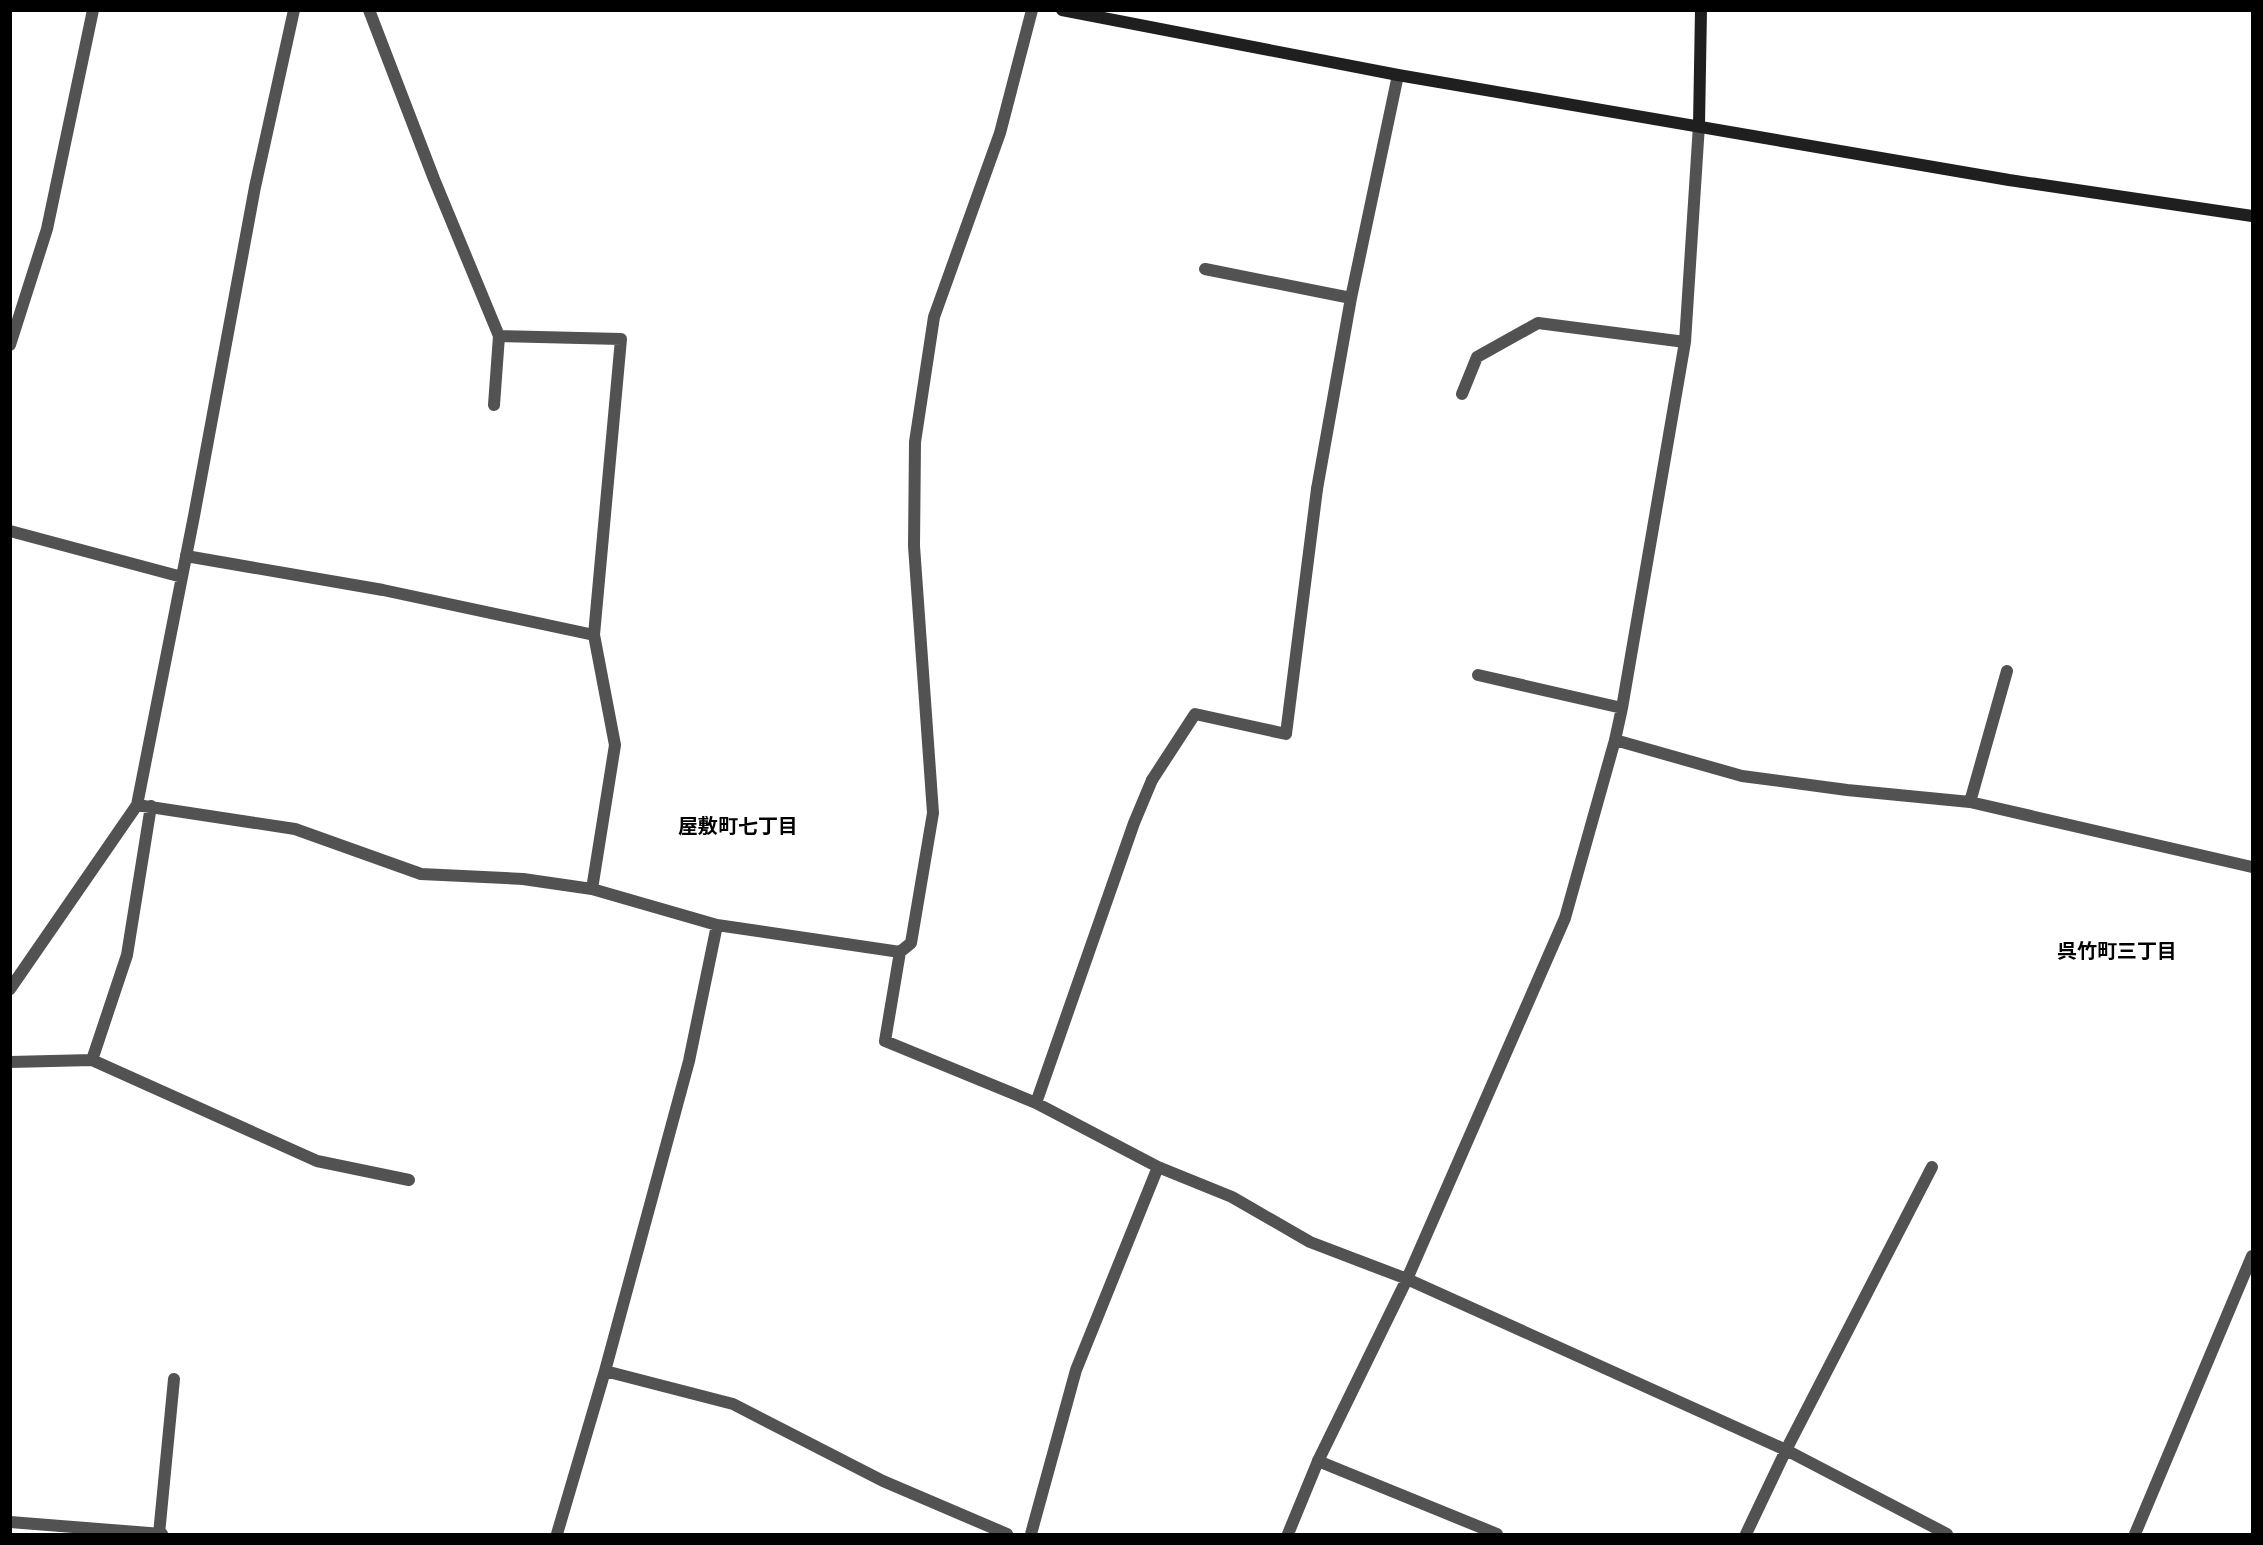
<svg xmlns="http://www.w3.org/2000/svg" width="2263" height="1545" font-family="Ubuntu,'Noto Sans JP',sans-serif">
<rect width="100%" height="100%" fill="#fff"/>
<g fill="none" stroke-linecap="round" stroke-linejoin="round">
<!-- lane -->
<path stroke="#525252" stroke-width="12" d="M10 345 47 229 93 10
M186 556 383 590 594 635
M1152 780 1195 714 1286 734 1317 489
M1318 1461 1497 1534
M159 1534 174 1379"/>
<!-- street -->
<path stroke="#525252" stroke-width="12" d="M369 10 434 179 499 336 494 405
M1032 10 1000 133 934 317 915 442 914 546 933 813 911 943 900 952 885 1041 1036 1103 1158 1167 1232 1197 1310 1242 1407 1279 1786 1450 1947 1534
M1205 269 1351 298
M499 336 621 339 594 635 615 745 592 889
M1462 394 1477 357 1538 323 1685 342
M1317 489 1351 298 1398 75
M10 531 182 577
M1478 675 1622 708
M1615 740 1742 776 1847 790 1970 802 2252 867
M1970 802 2007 671
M137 805 295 829 421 874 523 879 592 889 717 925 900 952
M10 989 137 805 194 516 255 187 294 10
M92 1060 127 955 151 806
M10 1062 92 1060 317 1161 409 1180
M1036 1103 1134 823 1152 780
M605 1371 733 1404 883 1481 1007 1534
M10 1522 162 1534
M557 1534 605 1371 689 1061 717 925
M1031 1534 1076 1370 1158 1167
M1288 1534 1318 1461 1407 1279 1565 918 1615 740 1622 708 1685 342 1699 125
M1746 1534 1786 1450 1932 1167
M2135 1534 2252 1256"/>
<!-- secondary -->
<path stroke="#1f1f1f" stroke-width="12" d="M1062 10 1398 75 2009 180 2252 216
M1699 125 1701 10"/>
</g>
<g text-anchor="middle" stroke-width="5" stroke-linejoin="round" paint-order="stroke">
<!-- neighbourhood labels -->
<g font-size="20" font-weight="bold" fill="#000" stroke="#fff">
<text x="738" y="833">屋敷町七丁目</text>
<text x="2117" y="958">呉竹町三丁目</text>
</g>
</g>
<!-- border -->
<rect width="2263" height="1545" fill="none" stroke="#000000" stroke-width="24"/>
</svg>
